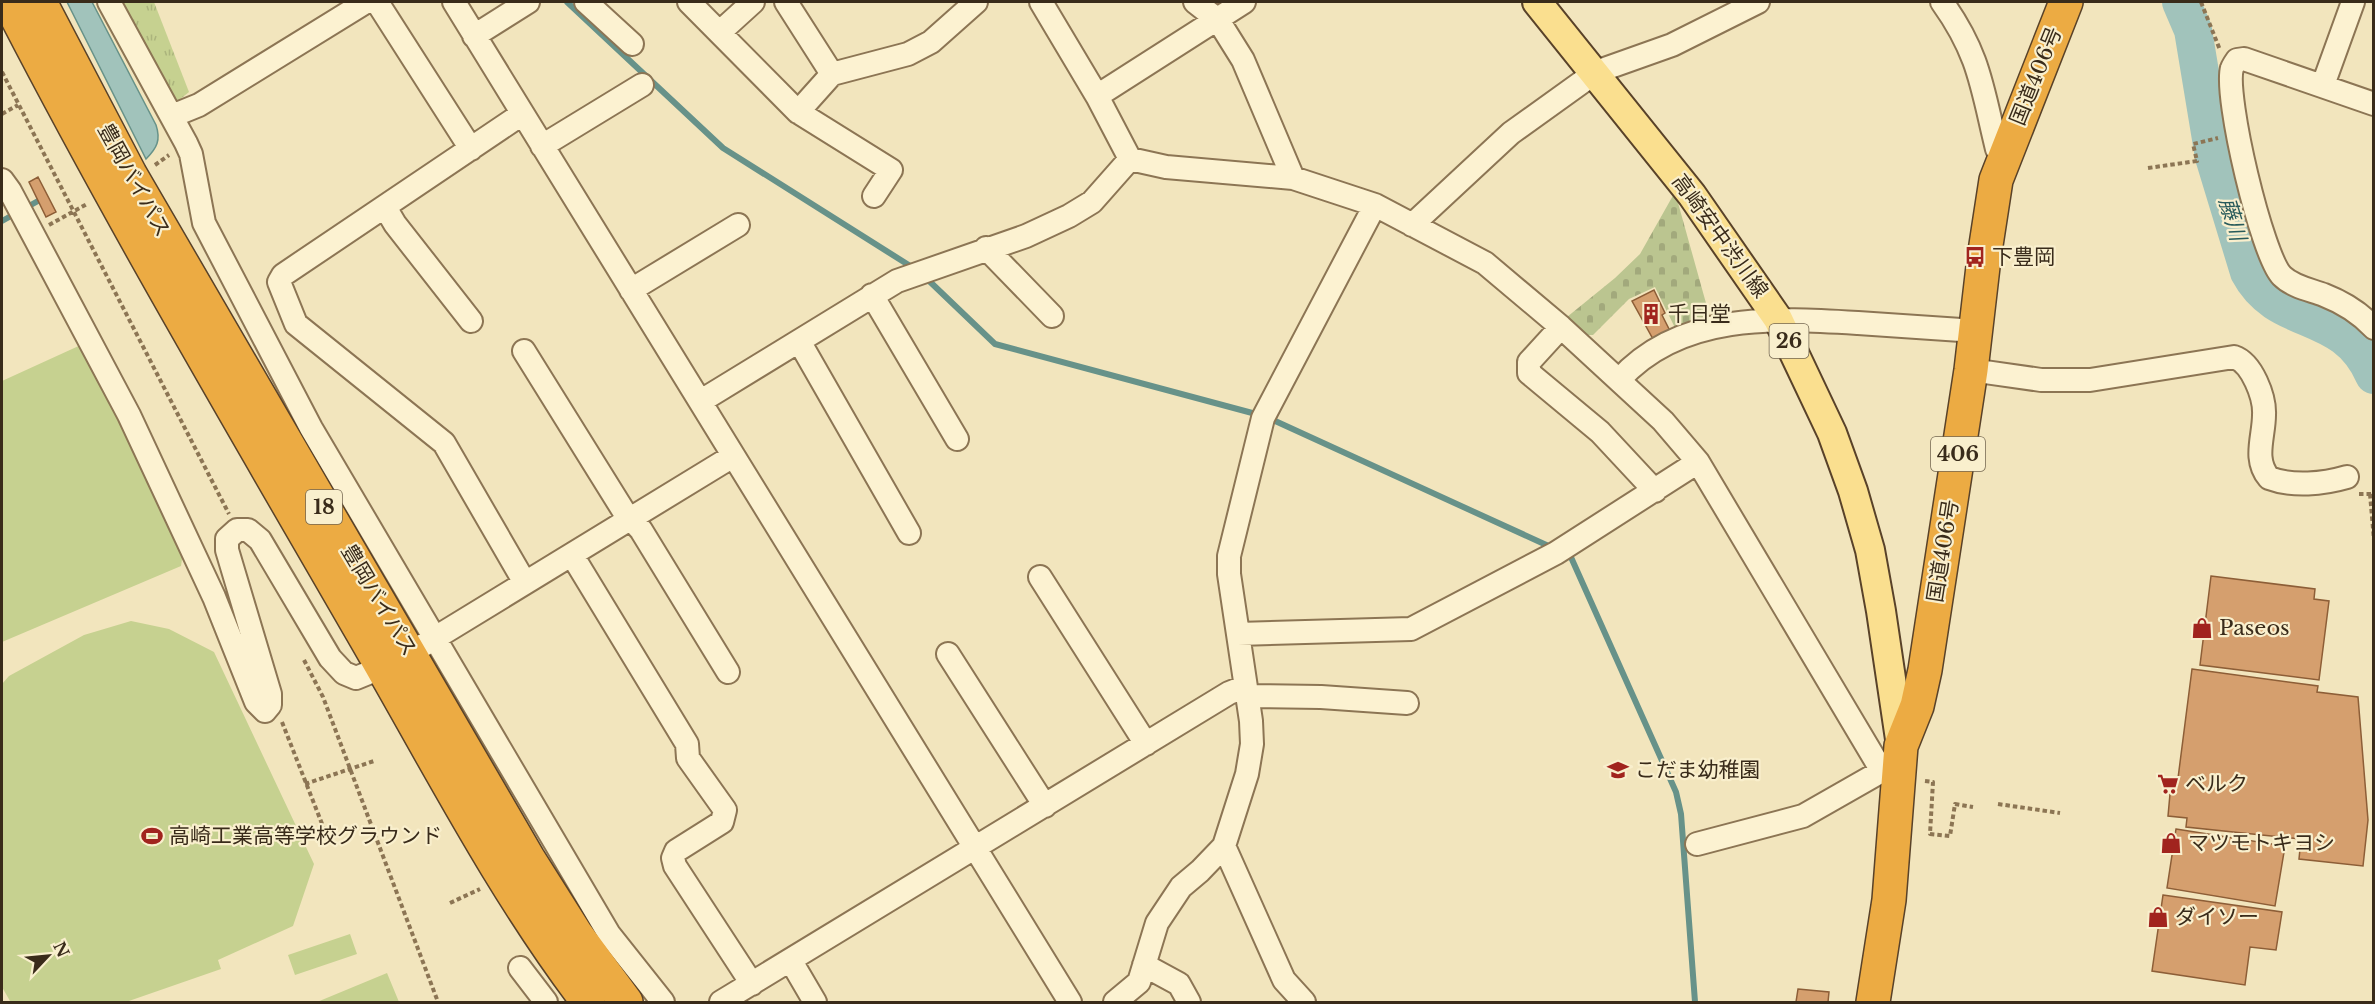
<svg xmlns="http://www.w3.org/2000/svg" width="2375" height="1004" font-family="'Libre Baskerville','Noto Sans JP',serif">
<defs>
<pattern id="cemetery-stones" width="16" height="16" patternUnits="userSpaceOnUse" patternTransform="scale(1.5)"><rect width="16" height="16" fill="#bbc590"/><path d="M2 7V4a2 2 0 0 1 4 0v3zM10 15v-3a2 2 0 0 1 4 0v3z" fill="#a2a97c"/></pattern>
<pattern id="park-tufts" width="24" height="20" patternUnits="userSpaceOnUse" patternTransform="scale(1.5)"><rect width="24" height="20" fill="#c6d190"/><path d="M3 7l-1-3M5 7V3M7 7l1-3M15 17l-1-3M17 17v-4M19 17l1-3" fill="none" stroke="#abb47c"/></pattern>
</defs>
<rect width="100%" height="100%" fill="#f2e5bd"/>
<!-- grass -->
<path fill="#c6d190" d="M83 344 183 552 181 566 2 642V381Z
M131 621 169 629 214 652 314 864 293 926 218 960 221 969 126 1002 10 1001 2 987V684L9 676 84 635Z
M350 934 357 954 295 975 288 955Z
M387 973 399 1002H317Z"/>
<!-- cemetery -->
<path fill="url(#cemetery-stones)" d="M1675 192 1711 321 1678 334 1655 287 1629 299 1593 335H1586L1567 317 1615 278 1640 254Z"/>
<!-- park -->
<path fill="url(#park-tufts)" d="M120 2H154L189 92 173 105Z"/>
<!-- water -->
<path fill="#a1c3bb" stroke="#679289" stroke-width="1.5" d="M67 2H92L156 125C161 140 157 148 146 159Z"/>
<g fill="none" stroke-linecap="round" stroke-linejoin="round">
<!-- stream -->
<path stroke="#679289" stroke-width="6" d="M567 2 723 148 915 269
M2 221 38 201
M925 277 995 344 1256 414
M1273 420 1553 548
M1565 553 1570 555 1676 792 1681 814 1695 1002"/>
<!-- river -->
<path stroke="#a1c3bb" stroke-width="38" d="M2181 2 2193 30 2214 157 2249 272C2279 329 2344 306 2374 375"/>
</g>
<!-- building -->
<path fill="#d59f6e" stroke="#8d5e37" stroke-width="1.5" d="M38 177 56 212 46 217 29 182Z
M1654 290 1665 313 1662 315 1670 331 1653 339 1632 301Z
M2211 576 2315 589 2314 599 2329 601 2319 680 2200 665Z
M2192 669 2318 686 2317 692 2358 697 2368 820 2363 866 2299 859 2301 839 2186 827 2187 818 2168 816 2171 783 2177 786Z
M2176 829 2285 846 2275 906 2167 888Z
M2163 895 2282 912 2276 950 2250 947 2245 985 2152 971Z
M1798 989 1829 992 1828 1002H1796Z"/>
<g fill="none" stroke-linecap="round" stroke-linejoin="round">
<defs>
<path id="minor" d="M109 2 186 143 191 154 204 223 311 428 609 934 663 1002
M377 2 471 149
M454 2 1070 1002
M586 2 632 44
M689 2 798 112 832 74 908 54 931 42 976 2
M786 2 832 74
M1041 2 1097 96 1130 159
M1195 2 1218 20 1243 60 1293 178
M1942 2C1980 55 1982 88 1997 149L2003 159
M720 32 753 2
M474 36 528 2
M2323 85 2353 2
M1097 96 1244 2
M2374 104 2244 59 2237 60C2237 60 2232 67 2232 68 2224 96 2262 256 2282 276 2293 287 2311 290 2324 295 2342 302 2361 314 2374 328
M798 112 891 170 874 196
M522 114 283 275 279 282 296 324 444 443 525 583
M172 116 199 105 366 2
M542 146 642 85
M2 180 10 191 129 415 214 597 256 702 265 711 270 705V694L227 550V539L237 530H248L260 540 330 658 344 673 356 678 383 667
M385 207 395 224 471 321
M1412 225 1511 133 1596 72 1672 45 1758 2
M986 248 1052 316
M631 290 738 225
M872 295 957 439
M1561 327 1529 362V373L1600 432 1655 491
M799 341 909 533
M524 351 623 510 641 530 728 672
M1971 370 2041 380H2090L2234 357C2252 363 2265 397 2264 415 2264 437 2253 459 2269 478 2293 487 2323 484 2347 477
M1619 380C1680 312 1776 318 1858 323 1898 326 1937 328 1976 331
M701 401 897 281 1026 236 1069 216 1092 202 1130 159 1166 167 1293 178 1375 205 1485 263 1561 327 1663 421 1698 462 1882 771 1900 773
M572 555 687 744 688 758 725 810 722 822 676 851 673 858 675 866 752 984
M1040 577 1146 744
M1238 634 1411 629 1556 553 1698 462
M422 646 733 456
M948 654 1045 806
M1248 696 1321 697 1407 703
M1697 844 1803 816 1882 771
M1224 846 1284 980 1304 1002
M791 961 815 1002
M1144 965 1179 984 1189 1002
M520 968 546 1002
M721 1002 1229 693 1244 687
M1115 1002 1139 982 1157 923 1181 887 1200 871 1224 846 1247 774 1252 744 1251 721 1229 574V556L1263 418 1375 205"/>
<path id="major" d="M1537 2 1692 195 1778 319 1832 433 1853 491 1870 550 1881 611 1901 746"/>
<path id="highway" d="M9 2C118 214 239 419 358 625 431 750 500 887 588 1002
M40 2 130 174 528 858 576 934 626 1002
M1873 1002 1889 900 1901 746 1917 706 1925 670 1971 370 1984 258 1996 180 2066 2"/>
</defs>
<!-- minor casing -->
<use href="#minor" stroke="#8c7554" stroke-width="26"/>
<!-- major casing -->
<use href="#major" stroke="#594229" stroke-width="32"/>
<!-- highway casing -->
<use href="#highway" stroke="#594229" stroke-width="36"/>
<!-- path -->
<path stroke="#8c7554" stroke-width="4" stroke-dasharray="4.5 3" stroke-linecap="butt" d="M2201 2 2220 50
M2 72 229 514
M2 114 18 105
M155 165 169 155
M2148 168 2197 161 2193 144 2218 138
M49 225 87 204
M2359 494H2374
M2370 494 2374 540
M304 660 323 697 438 1002
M282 722 328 839
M1925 781 1933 782 1930 834 1950 836 1955 804 1973 807
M305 784 374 761
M1998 804 2060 813
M450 903 480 889"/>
<!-- minor -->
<use href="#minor" stroke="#fcf2d1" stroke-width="22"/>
<!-- major -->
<use href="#major" stroke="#fadf8f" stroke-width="28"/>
<!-- highway -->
<use href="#highway" stroke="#ecab43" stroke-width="33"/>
</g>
<!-- icons -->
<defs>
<symbol id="bus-bare" viewBox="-9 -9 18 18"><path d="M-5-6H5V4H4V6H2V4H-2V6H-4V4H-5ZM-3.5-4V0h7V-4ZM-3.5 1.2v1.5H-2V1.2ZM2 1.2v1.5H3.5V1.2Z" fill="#a1241e" stroke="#f9efcd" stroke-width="2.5" paint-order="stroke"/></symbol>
<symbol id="building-bare" viewBox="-9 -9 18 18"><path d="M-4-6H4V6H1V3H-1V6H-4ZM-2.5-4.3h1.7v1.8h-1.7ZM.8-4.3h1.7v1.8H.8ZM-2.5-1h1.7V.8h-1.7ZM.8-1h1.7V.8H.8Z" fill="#a1241e" stroke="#f9efcd" stroke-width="2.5" paint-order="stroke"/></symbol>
<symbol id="shop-bare" viewBox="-9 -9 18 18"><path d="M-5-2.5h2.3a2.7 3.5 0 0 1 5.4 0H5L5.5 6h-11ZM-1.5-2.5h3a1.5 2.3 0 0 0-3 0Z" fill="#a1241e" stroke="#f9efcd" stroke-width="2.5" paint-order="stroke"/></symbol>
<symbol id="school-bare" viewBox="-9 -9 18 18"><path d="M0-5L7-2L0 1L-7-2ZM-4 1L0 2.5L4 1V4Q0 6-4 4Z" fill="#a1241e" stroke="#f9efcd" stroke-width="2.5" paint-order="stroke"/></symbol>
<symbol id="supermarket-bare" viewBox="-9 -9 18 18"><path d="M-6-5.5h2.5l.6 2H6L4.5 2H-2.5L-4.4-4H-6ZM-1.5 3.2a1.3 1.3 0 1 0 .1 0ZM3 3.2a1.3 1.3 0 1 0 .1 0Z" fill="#a1241e" stroke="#f9efcd" stroke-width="2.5" paint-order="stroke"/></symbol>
<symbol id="stadium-bare" viewBox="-9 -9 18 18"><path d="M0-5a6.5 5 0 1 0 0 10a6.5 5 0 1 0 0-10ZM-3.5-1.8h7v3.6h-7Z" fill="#a1241e" stroke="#f9efcd" stroke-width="2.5" paint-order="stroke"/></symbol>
</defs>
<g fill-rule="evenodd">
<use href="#bus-bare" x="1960" y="242" width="30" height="30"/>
<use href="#building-bare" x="1636" y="299" width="30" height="30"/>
<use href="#shop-bare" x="2187" y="613" width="30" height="30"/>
<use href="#school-bare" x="1603" y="755" width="30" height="30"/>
<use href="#supermarket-bare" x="2153" y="769" width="30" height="30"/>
<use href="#stadium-bare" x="137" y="821" width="30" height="30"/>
<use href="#shop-bare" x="2156" y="828" width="30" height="30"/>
<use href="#shop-bare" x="2143" y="902" width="30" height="30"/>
</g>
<g text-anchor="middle" stroke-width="4.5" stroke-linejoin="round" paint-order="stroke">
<!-- shield labels -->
<g fill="#f9efcd" stroke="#736650" stroke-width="1.5">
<rect x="1769.5" y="324" width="39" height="34" rx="4.5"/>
<rect x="1931" y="437" width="54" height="34" rx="4.5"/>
<rect x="306" y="490" width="36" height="34" rx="4.5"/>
</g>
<g font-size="20" font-weight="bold" fill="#392b1a">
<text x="1789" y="348">26</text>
<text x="1958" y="461">406</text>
<text x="324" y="514">18</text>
</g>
<!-- street labels -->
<g font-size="21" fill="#392b1a" stroke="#f9efcd">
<text transform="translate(2036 76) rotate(-68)" y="7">国道406号</text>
<text transform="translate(134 180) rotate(61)" y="7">豊岡バイパス</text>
<text transform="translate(1720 236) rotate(54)" y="7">高崎安中渋川線</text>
<text transform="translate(1943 551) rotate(-81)" y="7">国道406号</text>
<text transform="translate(379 600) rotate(59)" y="7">豊岡バイパス</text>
</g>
<!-- poi labels -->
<g font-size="21" fill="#392b1a" stroke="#f9efcd" text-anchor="start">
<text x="1992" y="264">下豊岡</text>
<text x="1668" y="321">千日堂</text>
<text x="2219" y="635">Paseos</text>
<text x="1635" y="777">こだま幼稚園</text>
<text x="2185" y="791">ベルク</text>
<text x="169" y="843">高崎工業高等学校グラウンド</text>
<text x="2188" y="850">マツモトキヨシ</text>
<text x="2175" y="924">ダイソー</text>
</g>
<!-- water labels -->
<g font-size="22" font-style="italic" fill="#285b5b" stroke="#f9efcd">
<text transform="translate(2233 219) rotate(73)" y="8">藤川</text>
</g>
</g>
<!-- border -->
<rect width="2375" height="1004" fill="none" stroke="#392b1a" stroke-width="6"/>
<!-- north arrow -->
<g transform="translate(48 956) rotate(64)" stroke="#f9efcd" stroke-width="4.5" paint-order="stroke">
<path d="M0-4.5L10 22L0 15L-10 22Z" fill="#392b1a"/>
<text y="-9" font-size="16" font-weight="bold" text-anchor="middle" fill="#392b1a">N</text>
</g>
</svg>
